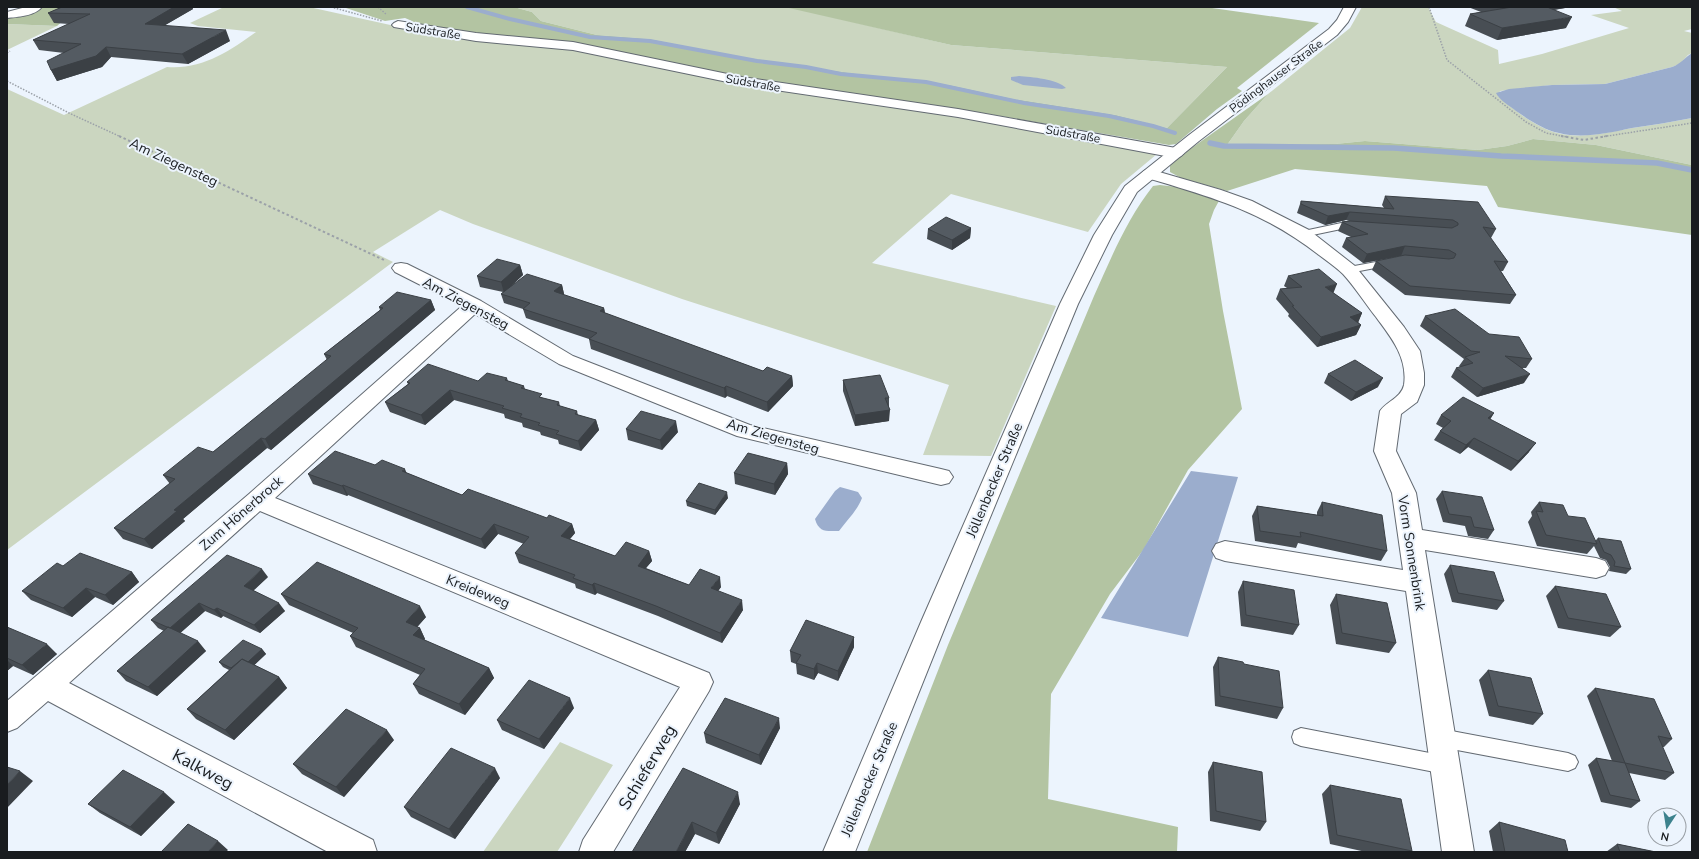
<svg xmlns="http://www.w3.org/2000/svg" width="1699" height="859" font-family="'Nunito Sans',sans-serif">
<rect width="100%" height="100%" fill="#ecf4fd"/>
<!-- green -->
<path fill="#cbd6c0" d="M224 7H309L422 32 467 39 566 48 740 83 803 94 958 114 1157 154 1121 184 1088 232 951 194 872 263 1056 306 991 456 923 455 949 385 682 299 473 224 440 210 373 252 393 262 7 550V89L64 115 167 67C201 70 230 51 256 32L198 26 190 23Z
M514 7H789L951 45 1227 67 1167 128 1116 115 1014 99 950 85 850 73 730 55 650 39 597 35 541 21 532 12Z
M1362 7H1428L1436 22 1498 50 1499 64 1542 54 1629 28 1591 15 1622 11 1613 7H1692V29L1684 31 1692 33V53L1688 55 1680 64 1672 67 1605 84 1552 85 1500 91 1498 96C1513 109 1529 122 1548 130 1575 141 1604 133 1632 128 1652 125 1672 122 1692 118V165L1596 145 1533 139 1507 146 1478 150 1365 141 1335 144 1227 145 1244 121 1268 94 1350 28Z
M7 24 57 26 7 50Z
M560 742 613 765 557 852H483Z"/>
<!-- forest -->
<path fill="#b3c4a2" d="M31 7H76L73 12 57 26 7 24V12Z
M343 7H514L532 12 541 21 597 35 650 39 730 55 850 73 950 85 1014 99 1116 115 1167 128 1227 67 951 45 789 8 1205 7 1319 23 1237 88 1242 91 1217 109 1176 144 1169 145 959 109 782 86 577 45 479 35 412 24V21L405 18 385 21Z
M1268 94 1244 121 1227 145 1335 144 1365 141 1478 150 1507 146 1533 139 1596 145 1692 165V235L1498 207 1487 186 1295 169 1227 191 1181 178 1170 172V166L1176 159Z
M1160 185 1177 187 1220 199 1214 210 1209 224 1223 311 1242 409 1188 470 1144 549 1110 594 1051 694 1048 799 1178 827 1177 852H867L948 645 1094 296C1111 258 1127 219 1153 186Z"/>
<!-- water -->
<path fill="#9badcd" d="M1692 53V118C1672 122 1652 125 1632 128 1608 133 1583 139 1559 133 1544 130 1529 120 1516 111 1510 106 1499 100 1496 93L1509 89 1552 85 1605 84 1672 67C1681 64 1685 57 1692 53Z
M1019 76C1031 77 1058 79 1066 88L1062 89 1023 85 1011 80V77Z
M1191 471 1238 477 1188 637 1101 618Z
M840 487 858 492 862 498C857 511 847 520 839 531 827 531 819 533 815 519L835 491Z"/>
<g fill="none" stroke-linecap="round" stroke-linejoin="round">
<!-- stream-far1 -->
<path stroke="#9badcd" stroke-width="4" d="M467 7 510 19 590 37 650 41 757 61 806 67 841 74 926 82 1024 103 1109 116 1153 126 1175 133"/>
<!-- stream -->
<path stroke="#9badcd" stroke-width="5.5" d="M1210 143 1224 146 1394 148 1501 156 1657 163 1692 170"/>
<defs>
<path id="service" d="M1346 222 1358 223 1363 226 1358 229 1346 228 1303 237 1298 234 1299 232Z
M1392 259 1396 260 1398 262 1396 264 1349 273 1345 272 1343 270 1345 268 1349 267Z
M1301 728 1445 756 1452 759 1455 765 1452 771 1445 774 1301 746 1294 743 1292 737 1294 731Z
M1441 729 1568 753 1575 756 1578 762 1575 768 1568 771 1441 747 1434 744 1432 738 1434 732Z"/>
<path id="minor" d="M26 7H42C35 16 17 17 7 18V12Z
M398 21 476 33 573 42 742 77 958 109 1176 148 1181 150 1184 153 1181 156 1176 158 958 117 742 85 573 50 476 41 394 27 392 25 394 23Z
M1149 169 1221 190 1252 201 1309 230 1355 266 1404 327 1420 351 1424 373V385L1417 402 1401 414 1396 451 1416 493 1422 530 1596 558 1605 561 1609 568 1605 575 1596 578 1425 550 1474 852H1442L1406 591 1225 561 1216 558 1212 551 1216 544 1225 541 1403 570 1392 493 1374 451 1380 411C1387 401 1401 398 1404 385 1408 358 1391 337 1376 317 1365 303 1355 287 1343 274 1336 267 1327 261 1319 255 1263 211 1211 197 1144 177L1141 174 1144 171Z
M401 263 407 264 481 301 573 356 750 425 941 469 949 471 953 477 949 483 941 485 737 436 559 364 475 314 275 498 709 673 713 682 709 691 613 852H579L583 840 680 687 260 511 69 683 373 840 377 852H328L48 701 17 728 7 732V701L249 494 462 306 395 272 392 268 395 264Z"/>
<path id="secondary" d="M1344 7H1356L1348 22 1337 35 1199 141 1137 192 1112 235 1078 304 947 622 855 852H823L921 622 1060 304 1094 235 1125 186 1189 135 1329 29 1337 20Z"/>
</defs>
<!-- service casing -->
<use href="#service" stroke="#636a72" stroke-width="2"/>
<!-- minor casing -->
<use href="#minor" stroke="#636a72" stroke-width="2"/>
<!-- secondary casing -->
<use href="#secondary" stroke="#636a72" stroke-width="2"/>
<!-- path-far1 -->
<path stroke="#9ba1a8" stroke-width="1.5" stroke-dasharray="1.5 1.5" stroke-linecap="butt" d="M331 7 382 21
M378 7 387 15
M1429 7 1447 60 1526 122 1546 133 1567 137
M7 53 10 51
M7 81 69 113 121 137
M1601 137 1692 123"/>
<!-- path -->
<path stroke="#9ba1a8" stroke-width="2" stroke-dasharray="2.5 2.5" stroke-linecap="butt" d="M119 136 384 260
M1561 136 1584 140 1607 136"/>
<!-- service -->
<use href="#service" fill="#fff" fill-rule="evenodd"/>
<!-- minor -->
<use href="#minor" fill="#fff" fill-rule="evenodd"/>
<!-- secondary -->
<use href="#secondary" fill="#fff" fill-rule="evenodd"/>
</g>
<!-- wall -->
<path fill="#484e54" d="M62 7H192L193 9 165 25 230 41 188 64 111 57 102 67 57 81 51 70 64 53 39 50 33 40 69 24 54 23 48 13Z
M1468 7H1571L1554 10 1566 28 1497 40 1465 26 1470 14 1481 12Z
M1385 196 1496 229 1491 238H1490L1508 262 1503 271H1501L1516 295 1510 304 1405 295 1372 270 1376 261 1403 256H1401L1363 263 1342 247 1346 238 1351 237 1338 231 1342 222 1349 221 1346 220 1325 225 1297 213 1301 201 1384 208 1382 205Z
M971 228 970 238 952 250 927 239 928 229Z
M520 265 523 275 512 285H562L564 294V295L604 308 605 313 763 371 792 376 793 386 768 412 727 396 725 398 591 349 589 339 526 318 523 309 504 303 501 294 503 292 480 287 477 276Z
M1288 276 1333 293 1362 313 1358 322 1361 325 1356 335 1317 347 1288 316 1289 314 1276 299 1280 289 1287 288 1284 286Z
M431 300 435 310 271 450 267 448 183 519 185 521 152 549 123 539 114 528 170 484 163 475 213 452 327 360 324 354 380 310 379 307Z
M1425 316 1489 334 1532 359 1526 368H1521L1524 383 1477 397 1451 377 1456 368 1460 367 1459 366 1464 359 1420 326Z
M1328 374 1378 387 1351 401 1324 383Z
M507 378 508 381 524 386 525 389 543 398 559 402 560 406 577 411 578 415 596 420 599 430 581 451 559 444 558 440 541 435 540 432 523 427 522 423 505 418 504 414 454 400 425 425 390 412 385 402 408 384 407 382 478 381Z
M843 380 889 398V421L855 426 843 391Z
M1494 413 1490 419 1529 452 1511 471 1468 447 1460 454 1434 440 1440 431 1443 428 1436 424 1441 415Z
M626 429 678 432 662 450 628 440Z
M787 463 788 474 775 495 735 484 734 473Z
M375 465 407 473 462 495 547 518 572 524 575 533 570 539 615 556 649 551 652 561 646 568 689 585 721 587 718 591 743 610 722 643 658 616 597 593 595 595 576 588 575 584 519 563 515 553 524 544 498 534 485 549 348 495 347 496 313 484 308 474Z
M1442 491 1494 530 1488 539 1468 536 1465 526 1443 522 1436 499Z
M728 498 715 515 687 506 686 501Z
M1322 502 1387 551 1381 561 1298 543 1296 548 1255 541 1252 516 1257 506 1317 515V512Z
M1539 502 1568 516 1595 541 1598 538 1631 569 1626 574 1609 571 1610 567 1606 560 1600 558 1594 546 1587 554 1537 546 1528 522 1532 516 1531 512Z
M1450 565 1504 601 1497 610 1452 602 1444 574Z
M63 566 132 572 139 582 113 605 95 597 72 617 31 600 22 591Z
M268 577 253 590 285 611 260 633 223 616 221 618 205 611 180 633 206 651 157 696 126 681 117 671 164 631 158 628 151 620Z
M1243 581 1299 625 1293 635 1241 626 1238 592Z
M1555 586 1621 627 1610 637 1558 628 1546 596Z
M281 594 426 617 417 627 420 628 425 639 424 640 489 668 494 678 465 715 419 694 413 684 420 675 356 647 350 636 353 633 289 605Z
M1336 594 1396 643 1389 653 1336 644 1330 605Z
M7 627 57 654 33 675 13 666 7 671Z
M854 637V647L838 681 818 673 814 680 797 674 796 664 791 662 790 651Z
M262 649 266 654 254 665 279 677 287 688 234 740 196 719 187 709 229 670 223 667 219 662Z
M1218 657 1244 664 1283 708 1277 719 1215 706 1213 667Z
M1488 670 1543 714 1533 725 1489 716 1479 680Z
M1595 688 1672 739 1664 747H1662L1674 773 1665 780 1629 773 1640 801 1631 808 1601 802 1588 765 1596 758 1612 761 1587 696Z
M574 708 544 749 502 730 497 720Z
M780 728 761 765 706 743 704 733Z
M394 740 344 797 302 774 293 764Z
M1213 762 1266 822 1260 831 1210 821 1208 772Z
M683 768 740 804 719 844 695 834 685 852Z
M500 778 455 839 411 817 404 807Z
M1330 785 1412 851 1410 852H1366L1330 844 1322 794Z
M175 802 141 836 100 813 88 804Z
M1499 822 1568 852H1493L1489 831Z
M1617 844 1656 852H1606Z"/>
<!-- shaded-wall -->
<path fill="#3b4045" d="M174 7H192L193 9 150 34 145 24Z
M1510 7H1571L1497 19Z
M1572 17 1566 28 1497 40 1502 28Z
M226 30 230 41 188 64 182 54Z
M106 47 111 57 102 67 57 81 51 70Z
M1350 212 1346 220 1325 225 1328 216Z
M971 228 970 238 952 250V240Z
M1405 246 1401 256 1363 263 1367 254Z
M520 265 523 275 504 293 501 282Z
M1337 284 1333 294 1325 287Z
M562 285 564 294 557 301 554 291Z
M431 300 435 310 271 450 265 439Z
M604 308 606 318 600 311Z
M1362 313 1358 323 1350 317Z
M1361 325 1356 335 1317 347 1321 337Z
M1530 374 1524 383 1477 397 1483 388Z
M792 376 793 386 768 412 767 402Z
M1383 378 1378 387 1351 401 1356 392Z
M726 386 727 396 725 398 724 388Z
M450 390 454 400 425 425 421 415Z
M890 410 889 421 855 426V415Z
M1494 413 1488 423V418Z
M596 420 599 430 581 451 578 441Z
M676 421 678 432 662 450 660 440Z
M261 438 267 448 183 519 185 521 152 549 144 539 174 510Z
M1474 438 1468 447 1460 454 1466 445Z
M1536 443 1529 452 1511 471 1518 461Z
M787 463 788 474 775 495 774 484Z
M405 469 409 479 402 471Z
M343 485 348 495 347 496 342 486Z
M727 492 728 498 715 515V510Z
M494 524 498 534 485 549 481 539Z
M572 524 575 533 564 546 561 536Z
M649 551 652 561 640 575 638 566Z
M262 569 268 577 250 594 244 586Z
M132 572 139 582 113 605 105 595Z
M720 577 721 587 713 598 711 588Z
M594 583 597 593 595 595 592 585Z
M86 588 95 597 72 617 63 608Z
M742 600 743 610 722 643 720 633Z
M199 603 205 611 176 637 169 629Z
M279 603 285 611 260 633 254 625Z
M420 606 426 617 412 633 406 622Z
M217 608 223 616 221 618 214 610Z
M420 628 425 639 419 646 413 635Z
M854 637V647L838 681V671Z
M198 641 206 651 157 696 148 687Z
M47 644 57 654 33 675 22 665Z
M262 649 266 654 242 677 237 671Z
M7 660 13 666 7 671Z
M817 663 818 673 814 680V669Z
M489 668 494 678 465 715 459 704Z
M279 677 287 688 234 740 225 730Z
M570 698 574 708 544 749 539 739Z
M779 718 780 728 761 765 759 755Z
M387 730 394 740 344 797 336 787Z
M495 768 500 778 455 839 449 829Z
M20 771 33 781 7 808V785Z
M164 792 175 802 141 836 130 827Z
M738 792 740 804 719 844 716 833Z
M692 822 695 834 685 852H676Z
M218 841 228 850 226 852H208Z"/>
<!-- building -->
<path fill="#545b62" stroke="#3b4045" d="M62 7H174L145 24 226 30 182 54 106 47 96 56 51 70 47 61 81 44 33 40 90 14 48 13Z
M1498 7H1510L1502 8Z
M1512 7H1547L1572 17 1502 28 1470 14Z
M1385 196 1478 202 1496 229 1483 227 1508 262 1494 261 1516 295 1410 286 1376 261 1405 255 1449 259 1454 258 1456 254 1449 250 1405 246 1367 254 1346 238 1368 234 1342 222 1350 221 1452 228 1458 225V223L1453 220 1350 212 1328 216 1301 204V201L1394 209Z
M946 217 971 228 952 240 928 229Z
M497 259 520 265 501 282 477 276Z
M1319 269 1337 284 1325 287 1362 313 1350 317 1361 325 1321 337 1292 306H1294L1280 289 1302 287 1288 276Z
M527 274 562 285 554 291 556 292 604 308 600 311 763 371 767 367 792 376 767 402 726 386 724 388 589 339 597 333 523 309 530 303 501 294Z
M397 292 431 300 265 439 261 438 174 510 177 511 144 539 114 528 175 479 163 475 198 447 213 452 331 356 324 354 383 308 379 307Z
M1455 309 1489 334 1519 337 1532 359 1505 356 1530 374 1483 388 1456 368 1473 363 1465 357 1480 352 1471 351 1425 316Z
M1355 360 1383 378 1356 392 1328 374Z
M428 364 478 381 487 373 507 378 505 380 524 386 521 388 542 394 539 397 559 402 557 405 577 411 575 414 596 420 578 441 556 434 559 431 538 425 540 423 520 417 522 414 502 408 504 406 450 390 421 415 385 402 410 383 407 382Z
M880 375 889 398H885L890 410 855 415 843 380Z
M1463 397 1494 413 1488 418 1536 443 1518 461 1474 438 1466 445 1440 431 1451 421 1441 415Z
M641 411 676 421 660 440 626 429Z
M335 451 375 465 382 460 405 469 402 471 462 495 468 489 547 518 549 515 572 524 561 536 615 556 626 542 649 551 638 566 689 585 700 569 720 577 711 588 742 600 720 633 656 606 594 583 592 585 573 578 575 575 515 553 529 537 494 524 481 539 343 485 342 486 308 474Z
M748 453 787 463 774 484 734 473Z
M699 483 727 492 715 510 686 501Z
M1442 491 1482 497 1494 530 1474 527 1471 517 1449 514Z
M1322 502 1382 515 1387 551 1300 532 1301 537 1260 531 1257 506 1323 516Z
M1539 502 1563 505 1568 516 1585 518 1597 544 1546 535 1536 511 1543 512Z
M1598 538 1621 541 1631 569 1614 566 1615 562 1611 555 1604 552Z
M80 553 132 572 105 595 86 588 63 608 22 591 57 563 63 566Z
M227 555 262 569 244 586 279 603 254 625 217 608 214 610 199 603 170 628 168 627H167L151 620Z
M317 562 420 606 406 622 420 628 413 635 489 668 459 704 413 684 425 669 350 636 358 628 281 594Z
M1450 565 1494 572 1504 601 1458 593Z
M1243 581 1294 590 1299 625 1246 615Z
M1555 586 1606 594 1621 627 1568 618Z
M1336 594 1387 603 1396 643 1342 633Z
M806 620 854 637 838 671 817 663 814 669 796 663 801 655 790 651Z
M7 627 47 644 22 665 7 658Z
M168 627 198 641 148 687 117 671Z
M243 640 262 649 248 662 242 659 231 668 219 662Z
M1218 657 1243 662 1244 664 1279 671 1283 708 1220 696Z
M242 659 279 677 225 730 187 709Z
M1488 670 1531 678 1543 714 1498 706Z
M529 680 570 698 539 739 497 720Z
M1595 688 1654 699 1672 739 1658 736 1674 773 1625 763 1640 801 1610 795 1596 758 1625 763Z
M725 698 779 718 759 755 704 733Z
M346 709 387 730 336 787 293 764Z
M451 748 495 768 449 829 404 807Z
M1213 762 1262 772 1266 822 1216 811Z
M7 767 20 771 7 785Z
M683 768 738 792 716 833 692 822 676 852H632Z
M123 770 164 792 130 827 88 804Z
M1330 785 1401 799 1412 851 1337 835Z
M1499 822 1565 840 1568 852H1505Z
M188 824 218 841 208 852H161Z
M1617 844 1656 852H1620Z"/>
<g text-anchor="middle" stroke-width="4" stroke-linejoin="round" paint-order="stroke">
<!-- far-street labels -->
<g font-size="12" fill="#191c1f" stroke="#ecf4fd">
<text transform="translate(433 31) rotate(9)" y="4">Südstraße</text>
<text transform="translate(1276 76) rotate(-37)" y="4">Pödinghauser Straße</text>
<text transform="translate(753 83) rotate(10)" y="4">Südstraße</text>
<text transform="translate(1073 134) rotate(10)" y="4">Südstraße</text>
</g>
<!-- street labels -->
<g font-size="14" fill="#191c1f" stroke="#ecf4fd">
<text transform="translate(174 162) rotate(25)" y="5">Am Ziegensteg</text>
<text transform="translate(466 303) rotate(28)" y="5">Am Ziegensteg</text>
<text transform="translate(773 436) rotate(16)" y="5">Am Ziegensteg</text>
<text transform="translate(994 480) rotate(-67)" y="5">Jöllenbecker Straße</text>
<text transform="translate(241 513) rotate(-41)" y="5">Zum Hönerbrock</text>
<text transform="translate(1412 553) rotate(81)" y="5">Vorm Sonnenbrink</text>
<text transform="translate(478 591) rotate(22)" y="5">Kreideweg</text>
<text transform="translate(869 779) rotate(-67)" y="5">Jöllenbecker Straße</text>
</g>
<!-- near-street labels -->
<g font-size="17" fill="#191c1f" stroke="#ecf4fd">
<text transform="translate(647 767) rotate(-59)" y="6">Schieferweg</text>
<text transform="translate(203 769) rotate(28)" y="6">Kalkweg</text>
</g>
</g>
<!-- border -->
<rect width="1699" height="859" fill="none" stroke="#191c1f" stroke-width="16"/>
<!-- north arrow -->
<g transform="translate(1667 827) rotate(192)"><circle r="19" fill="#ecf4fd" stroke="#989ea4"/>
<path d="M0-3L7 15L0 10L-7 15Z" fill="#3c828d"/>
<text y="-6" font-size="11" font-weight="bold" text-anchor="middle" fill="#191c1f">N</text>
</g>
</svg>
